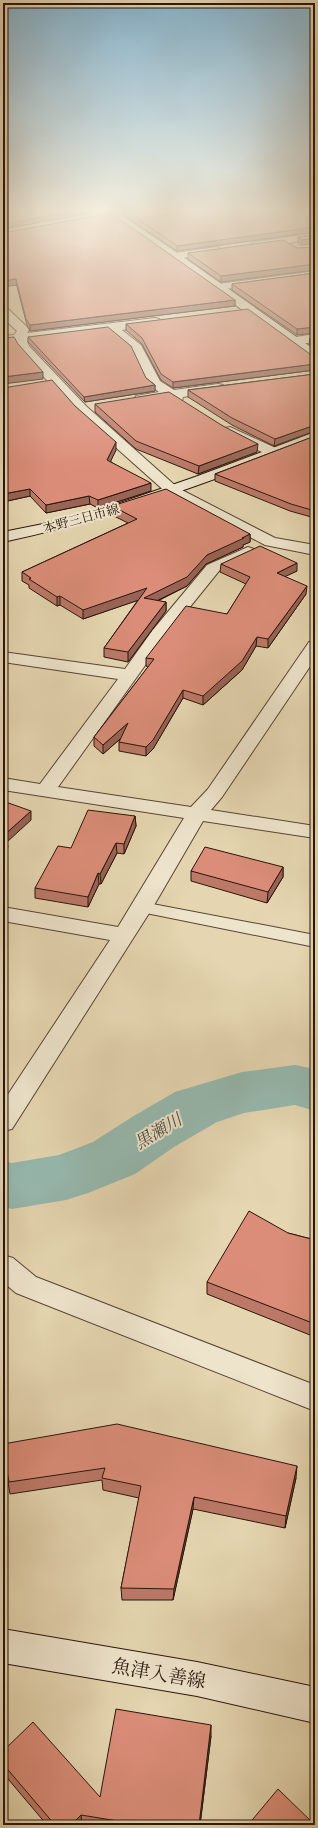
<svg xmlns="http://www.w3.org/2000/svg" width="318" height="1828" font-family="'Gentium Book Plus','Noto Serif JP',serif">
<rect width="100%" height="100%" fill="#e5d6b1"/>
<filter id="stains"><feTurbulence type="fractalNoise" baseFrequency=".005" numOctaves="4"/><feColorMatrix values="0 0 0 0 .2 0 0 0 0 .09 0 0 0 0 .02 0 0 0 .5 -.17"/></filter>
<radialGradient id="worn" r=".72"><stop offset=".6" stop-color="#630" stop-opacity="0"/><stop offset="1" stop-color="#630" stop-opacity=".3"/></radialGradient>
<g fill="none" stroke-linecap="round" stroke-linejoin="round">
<!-- river -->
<path fill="#96b9af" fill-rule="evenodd" d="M295 1065 315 1069V1111L295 1105 244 1113 217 1122 174 1147 135 1174 88 1193 66 1200 12 1209 3 1207V1161L12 1163 59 1155 93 1142 132 1117 175 1092 242 1072Z"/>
<defs>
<path id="service" d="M142 902 315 935V947L136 911 134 907 136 903Z"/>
<path id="minor" d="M315 233V239L255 248 250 245 255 242Z
M217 247 222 250 221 252 175 259 169 256 175 253Z
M315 271V277L218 290 212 287 218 284Z
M3 307 7 308 27 327 29 330 27 333 155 318 159 319 161 322 159 325 122 330 141 345 160 381 174 390 218 384 223 385 225 388 223 391 183 397 182 401C176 402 174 400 169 399 159 397 147 405 136 402L134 399 136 396 159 392 147 383 132 350 109 331 27 341 29 346 86 406 178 488 275 538 315 545V555L265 545 168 494 76 412 19 350 15 342 3 344V336L14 335 17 331 3 318Z
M315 334V342L293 345 289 344 287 341 289 338Z
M230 427 278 449 280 452 278 455H268L225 434 223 431 225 428Z
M248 547 254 549 256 552 254 555 219 571 164 639 58 787 191 807 208 789 309 642 315 641V659L222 797 211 810 315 826V838L203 821 153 907 12 1129 3 1131V1102L110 940 3 921V907L118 927 184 818 3 790V778L40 784 118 679 3 662V652L125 669 152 631 207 565Z
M3 1255 13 1258 36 1277 315 1385V1411L16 1293 3 1282Z"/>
<path id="tertiary" d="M109 212H131L130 214 109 216 108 214Z"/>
<path id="secondary" d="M105 212H117L179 254 315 350V360L311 359Z
M315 432V441C213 481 111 519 3 542V532L43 524 117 504 195 477Z
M3 1629 197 1662 315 1687V1723L197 1696 3 1663Z"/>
</defs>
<!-- service casing -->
<use href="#service" stroke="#584534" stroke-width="2"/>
<!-- minor casing -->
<use href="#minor" stroke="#584534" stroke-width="2"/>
<!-- tertiary casing -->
<use href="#tertiary" stroke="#584534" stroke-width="2"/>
<!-- secondary casing -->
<use href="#secondary" stroke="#29150a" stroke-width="2"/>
<!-- service -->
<use href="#service" fill="#eee4cc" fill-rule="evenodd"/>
<!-- minor -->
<use href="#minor" fill="#eee4cc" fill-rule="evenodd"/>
<!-- tertiary -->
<use href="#tertiary" fill="#eee4cc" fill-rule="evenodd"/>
<!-- secondary -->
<use href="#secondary" fill="#eee4cc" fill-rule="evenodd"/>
</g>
<!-- wall -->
<path fill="#bc7968" stroke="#29150a" d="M125 212H315V232L177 251 125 216Z
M3 233 235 300V306L30 331 27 325Z
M315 235V244L301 245 298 243V237Z
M297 248 221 282 188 259V253Z
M315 273 297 335 232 290V284Z
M126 324 315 355V370L173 388 161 380 142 344 126 330Z
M28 337 146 378 155 385V391L85 402 28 342Z
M315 337V349L309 344 310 338Z
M315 374 274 446 232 425 188 397V390Z
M3 388 75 406 116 450 110 461 151 491 98 508 90 504 46 513 30 496 3 502Z
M95 404 257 452 198 474 136 449 95 412Z
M315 436V518L290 511 215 481V474Z
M112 506 250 534V542L243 545V547L206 564 187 586 158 601 166 602V611L128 662 104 657V648L138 600 83 619 60 605 57 606 29 588V585L22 581V572L128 523 112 515Z
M221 564 297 571 285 576 306 594 268 648 256 646 242 670 203 705 183 698 153 749 146 756 119 751V742L121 738 103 754 94 746V737L148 667 146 666V658L227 614 246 584 220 572Z
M135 816 136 826 124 854 117 853 101 884H99L88 907 35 898V888L71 848Z
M283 867V877L267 903 191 881V871Z
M288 1233 315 1240V1337L207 1294V1282Z
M3 1444 296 1478 285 1528 193 1509 173 1600H122L121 1588 139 1498 103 1490 102 1480 10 1494 4 1457Z
M211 1736 200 1825H47L3 1773V1751L100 1797Z"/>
<!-- shaded-wall -->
<path fill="#996355" stroke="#29150a" d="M68 212H97L3 229V224Z
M315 227V232L177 251V246Z
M315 238V244L301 245 302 240Z
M315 264V270L221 282V276Z
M16 279 17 285 3 287V281Z
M235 300V306L30 331V325Z
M315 327V333L297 335V329Z
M315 364V370L173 388V382Z
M43 372V379L3 384V377Z
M155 385V391L85 402 84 397Z
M315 425V431L274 446 275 439Z
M116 442V450L108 467 107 460Z
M258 444 257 452 198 474 199 466Z
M151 483V491L98 508V500Z
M30 489V496L3 502V494Z
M89 496 90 504 46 513V505Z
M250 534V542L243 545V547L206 564 187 586 144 607 145 598 83 619V610L207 555Z
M297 563V571L276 581 277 573Z
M307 586 306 594 268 648V639Z
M60 596V605L57 606V597Z
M166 602V611L128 662V652Z
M257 637 256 646 242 670 203 705V696Z
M183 690V698L153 749 146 756V747Z
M128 723V732L103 754V745Z
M31 811V820L7 842 8 847 3 854V836Z
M135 816 136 826 124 854V844Z
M116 843 117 853 101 884 100 874Z
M283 867V877L267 903 268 892Z
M98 873 99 884 88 907V897Z
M3 967 4 979 3 980Z
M297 1466 296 1478 285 1528 286 1516Z
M194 1497 193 1509 173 1600 174 1589Z
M211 1725V1736L200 1825H199Z
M81 1815 82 1825H71Z"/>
<!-- building -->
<path fill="#db8d79" stroke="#29150a" d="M3 212H68L3 224Z
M128 212H315V227L177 246Z
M111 213 235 300 30 325 26 319 16 279 3 281V233Z
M315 235V238L302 240 298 237Z
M283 240 297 248 315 247V264L221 276 188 253Z
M315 273V327L297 329 232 284Z
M248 309 310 354 315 355V364L173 382 161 374 142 338 126 324Z
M108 327 131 346 146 378 155 385 84 397 28 337Z
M14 337 18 344 43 372 3 377V338Z
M315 337V342L310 338Z
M315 374V425L275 439 232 418 188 390Z
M52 380 75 406 116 442 107 460 151 483 98 500 89 496 46 505 30 489 3 494V388Z
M169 392 223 426 258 444 199 466 136 441 95 404Z
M315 436V511L291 504 215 474Z
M166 489 250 534 242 538H244L207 555 187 577 144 598 166 602 128 652 104 648 147 588 83 610 60 596 57 597 29 579 31 578 22 572 137 519 112 506Z
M260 546 297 563 277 573 307 586 268 639 257 637 242 661 203 696 183 690 153 740 146 747 119 742 128 723 103 745 94 737 154 659 146 658 186 606 227 614 250 577 221 564Z
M3 801 31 811 3 836Z
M88 810 135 816 124 844 116 843 100 874 98 873 88 897 35 888 58 846 71 848Z
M3 837 7 838 3 843Z
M205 847 283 867 268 892 191 871Z
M249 1211 288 1233 315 1240V1324L207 1282Z
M117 1424 297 1466 286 1516 194 1497 174 1589 121 1588 141 1486 102 1478 105 1468 9 1482 3 1449V1444Z
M116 1709 211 1725 199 1825H142L81 1815 71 1825H55L3 1764V1751L33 1722 100 1797Z
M278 1789 315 1825H248Z"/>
<!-- sky -->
<linearGradient id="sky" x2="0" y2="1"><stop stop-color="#87b6d1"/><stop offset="0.45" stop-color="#f3eddc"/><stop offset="1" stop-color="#f3eddc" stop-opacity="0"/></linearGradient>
<rect width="318" height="468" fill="url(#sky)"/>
<g text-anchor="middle" stroke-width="4" stroke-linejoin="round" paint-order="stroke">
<!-- far-street labels -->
<g font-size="13" fill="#29150a" stroke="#eee4cc">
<text transform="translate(81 518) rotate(-15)" y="5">本野三日市線</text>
</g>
<!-- water labels -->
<g font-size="17" font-style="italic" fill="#4f4e44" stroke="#eee4cc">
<text transform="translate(158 1131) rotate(-31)" y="6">黒瀬川</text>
</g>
<!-- near-street labels -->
<g font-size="19" fill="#29150a" stroke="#eee4cc">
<text transform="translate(159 1673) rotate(10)" y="7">魚津入善線</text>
</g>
</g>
<!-- margin -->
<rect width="318" height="1828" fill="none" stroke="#e5d6b1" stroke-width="16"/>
<rect x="4" y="4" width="310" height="1820" fill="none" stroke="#29150a" stroke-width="2"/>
<rect x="8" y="8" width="302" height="1812" fill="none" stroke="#29150a"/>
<rect width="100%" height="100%" filter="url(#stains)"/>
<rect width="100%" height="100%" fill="url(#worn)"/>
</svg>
